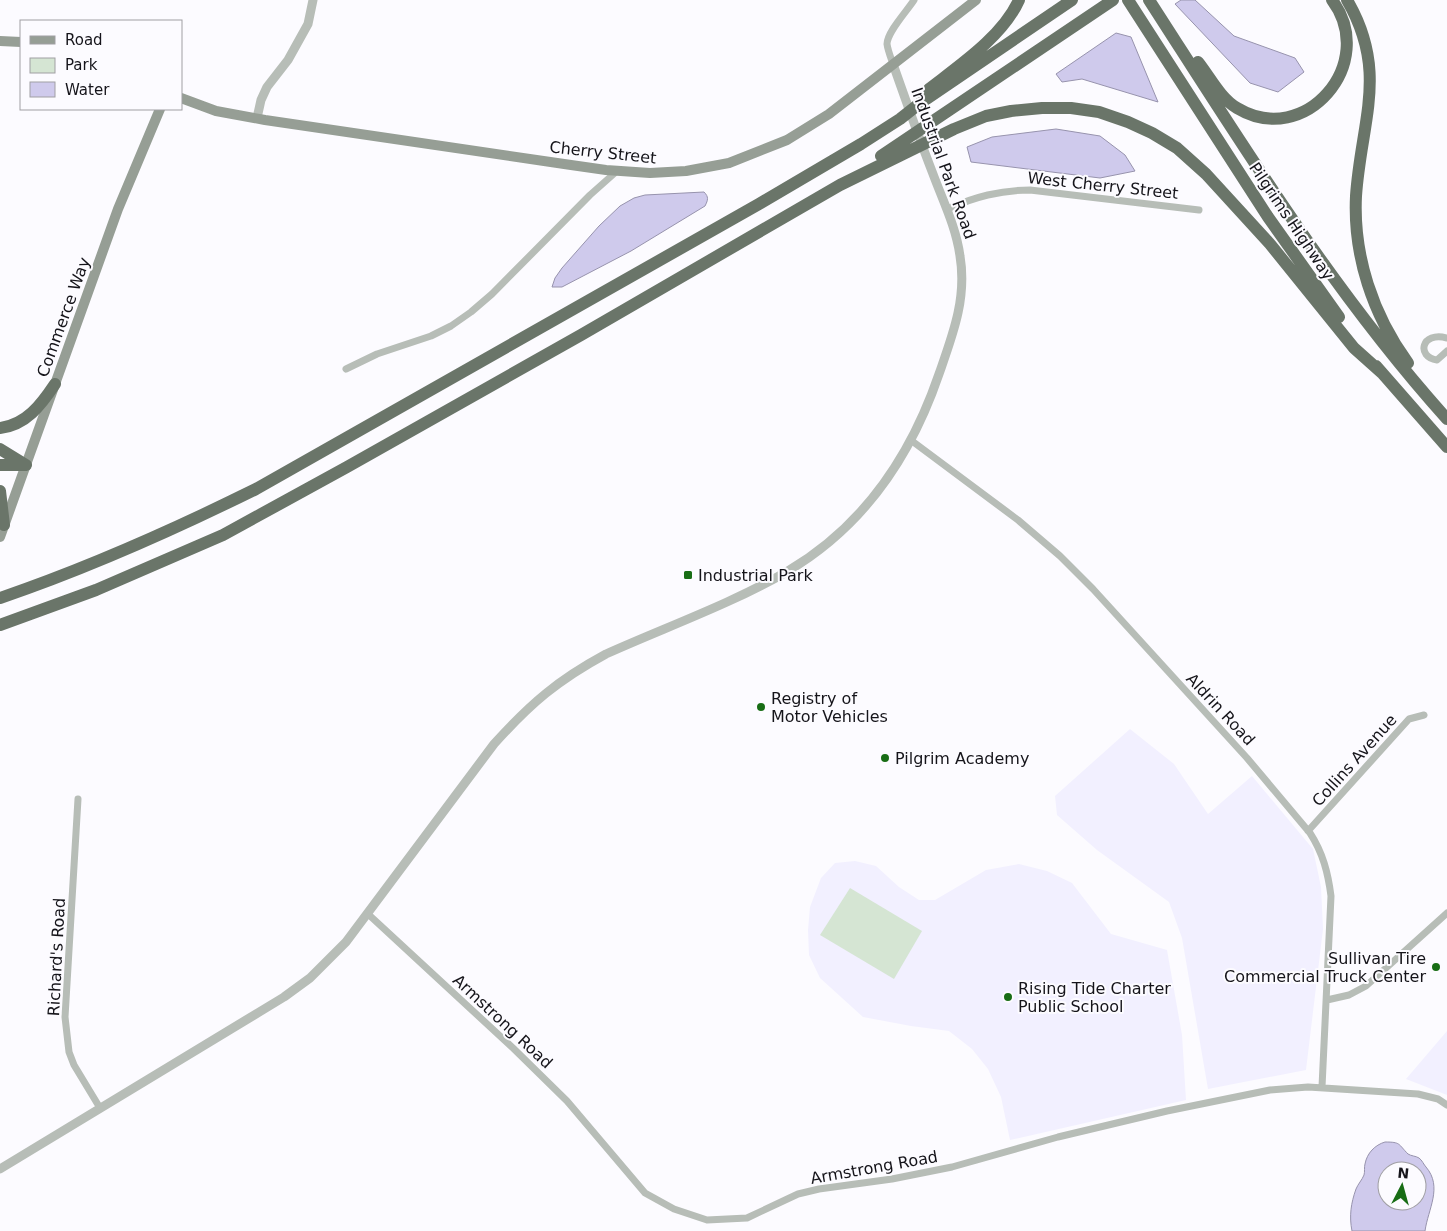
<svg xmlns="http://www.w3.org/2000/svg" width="1447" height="1231" font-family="'DejaVu Sans',sans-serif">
<rect width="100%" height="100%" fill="#fcfbff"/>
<!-- built -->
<path fill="#f2f0ff" d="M1130 729 1174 764 1208 814 1252 776 1313 849 1321 887 1323 929 1306 1070 1208 1089 1182 938 1169 902 1097 850 1057 815 1055 796Z
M855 861 876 866 899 887 919 900H935L986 870 1019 864 1047 871 1072 883 1111 934 1167 950 1182 1035 1186 1100 1010 1140 1001 1097 988 1069 972 1049 949 1031 911 1026 863 1017 820 978 809 955 808 930 810 907 821 878 835 863Z
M1447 1031V1095L1406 1079Z"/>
<!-- green -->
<path fill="#d5e5d3" d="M850 888 922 931 894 979 820 935Z"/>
<!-- water -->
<path fill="#cfcaec" stroke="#9793ad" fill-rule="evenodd" d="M1181 0H1195L1234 36 1295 58 1304 72 1278 92 1250 83 1175 4Z
M1116 33 1131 37 1158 102 1082 79 1062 82 1056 74Z
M1056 129 1100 136 1125 155 1135 171 1100 178 971 162 967 147 992 137Z
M704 192C709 197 708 200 705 206L631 251 562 287H552L555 278 562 268 599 226 620 206 634 198 645 195Z
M1385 1142C1401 1142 1398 1144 1408 1154 1411 1156 1416 1156 1419 1158 1422 1160 1424 1165 1426 1167 1443 1187 1428 1209 1425 1231H1352C1349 1216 1351 1203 1356 1189 1358 1184 1362 1180 1364 1175 1365 1172 1364 1167 1365 1164 1367 1153 1375 1145 1385 1142ZM1387 1171H1417V1201H1387Z"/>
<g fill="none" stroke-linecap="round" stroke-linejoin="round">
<!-- minor -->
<path stroke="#b7bdb7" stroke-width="7" d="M893 64C891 58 888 51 887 44 887 32 907 11 914 0
M947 209C975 197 1000 190 1030 190L1199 210
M1447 338C1421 331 1416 357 1437 360L1447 351
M346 369 377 354 431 336 451 326 471 312 492 294 590 195 617 171
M912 441 1018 520 1060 556 1093 589 1247 758 1310 833C1323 853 1328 873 1331 896L1322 1087
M78 799 65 1017 69 1052 74 1065 100 1108
M1308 831 1409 719 1424 715
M368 914 513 1048 567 1101 645 1193 674 1209 707 1220 747 1218 798 1194 819 1189 892 1179 952 1167 1058 1137 1167 1111 1270 1090 1308 1087 1418 1094 1438 1099 1447 1105
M1327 1000 1349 995 1366 986 1447 913"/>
<!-- tertiary -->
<path stroke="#b7bdb7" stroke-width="9" d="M257 118 261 100 267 87 288 60 308 24 313 0
M0 1169 284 997 310 978 346 942 494 744C531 703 558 680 606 654 666 627 731 604 788 571 864 526 911 456 939 374 953 334 967 298 960 256 956 227 943 201 933 174 919 138 906 101 893 64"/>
<!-- secondary -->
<path stroke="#969e95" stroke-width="10" d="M0 41 21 42
M181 98 216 111 265 120 571 165 606 170 650 173 686 171 729 163 787 140 829 114 976 0
M0 537 118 209 160 109"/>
<!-- motorway -->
<path stroke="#6a7569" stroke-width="12" d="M1128 0 1268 217 1339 317
M1149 0C1242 144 1332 291 1447 419
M1347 0C1389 72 1361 121 1356 196 1353 256 1373 315 1408 363
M1198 62C1210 77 1220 98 1237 108 1305 149 1379 63 1332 0
M929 89C960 65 1003 36 1019 0
M881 156 1113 0
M1376 366 1447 447
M0 428C26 425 41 405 55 384
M0 449 26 465
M0 465H26
M0 491 4 525
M0 598C88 568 173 530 256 489L759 204 861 144 900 119 919 104 1072 0
M0 625 96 590 223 535 347 467 581 335 840 185 954 129 986 116 1011 111 1042 108H1071L1099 112 1128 122 1152 133 1177 148 1206 174 1270 244 1354 348 1382 373"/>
</g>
<!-- markers -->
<g fill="#186d15" stroke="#fcfbff" stroke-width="2">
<rect x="683" y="570" width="10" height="10" rx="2.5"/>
<circle cx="761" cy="707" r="5"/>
<circle cx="885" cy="758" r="5"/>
<circle cx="1436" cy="967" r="5"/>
<circle cx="1008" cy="997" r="5"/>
</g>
<g text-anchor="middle" stroke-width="4" stroke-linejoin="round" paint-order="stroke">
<!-- street labels -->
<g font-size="16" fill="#15141a" stroke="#fcfbff">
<text transform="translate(603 152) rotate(6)" y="6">Cherry Street</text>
<text transform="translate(944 163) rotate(70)" y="6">Industrial Park Road</text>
<text transform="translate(1103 185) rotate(6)" y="6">West Cherry Street</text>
<text transform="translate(1292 221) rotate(56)" y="6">Pilgrims Highway</text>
<text transform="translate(63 317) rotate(-70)" y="6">Commerce Way</text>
<text transform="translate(1221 709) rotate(47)" y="6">Aldrin Road</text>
<text transform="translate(1354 760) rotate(-48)" y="6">Collins Avenue</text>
<text transform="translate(56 957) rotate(-87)" y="6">Richard's Road</text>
<text transform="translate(503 1021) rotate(43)" y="6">Armstrong Road</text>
<text transform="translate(874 1167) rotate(-10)" y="6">Armstrong Road</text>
</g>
<!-- poi labels -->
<g font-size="16" fill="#15141a" stroke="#fcfbff" text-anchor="start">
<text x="698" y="581">Industrial Park</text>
<text x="771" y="704">Registry of<tspan x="771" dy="18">Motor Vehicles</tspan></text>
<text x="895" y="764">Pilgrim Academy</text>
<text x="1426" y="964" text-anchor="end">Sullivan Tire<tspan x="1426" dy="18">Commercial Truck Center</tspan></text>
<text x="1018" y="994">Rising Tide Charter<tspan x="1018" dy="18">Public School</tspan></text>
</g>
</g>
<!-- legend -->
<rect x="20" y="20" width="162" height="90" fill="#fcfbff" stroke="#a09fa3"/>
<rect x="30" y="36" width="25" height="8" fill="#969e95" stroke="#a09fa3"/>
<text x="65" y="45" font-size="15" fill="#15141a">Road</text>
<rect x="30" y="58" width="25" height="15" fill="#d5e5d3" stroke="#a09fa3"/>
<text x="65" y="70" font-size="15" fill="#15141a">Park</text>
<rect x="30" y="82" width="25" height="15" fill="#cfcaec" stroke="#a09fa3"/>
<text x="65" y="95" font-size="15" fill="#15141a">Water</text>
<!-- north arrow -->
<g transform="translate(1402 1186) rotate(6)"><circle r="24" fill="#fcfbff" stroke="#a09fa3"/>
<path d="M0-4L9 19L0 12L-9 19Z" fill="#186d15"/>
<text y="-8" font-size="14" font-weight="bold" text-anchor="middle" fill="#15141a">N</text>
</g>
</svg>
